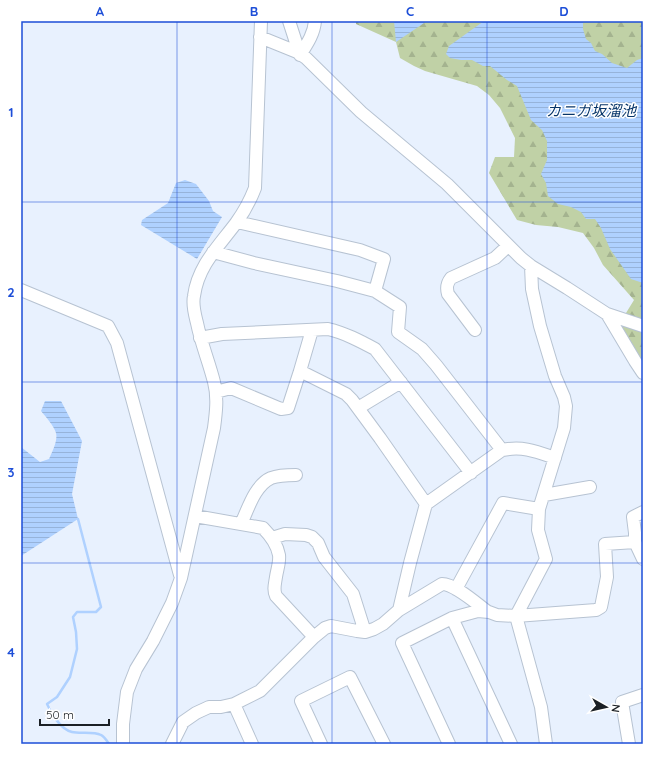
<svg xmlns="http://www.w3.org/2000/svg" width="664" height="765" font-family="Quicksand,'Noto Sans JP',sans-serif">
<defs>
<pattern id="forest-firs" width="22" height="20" patternUnits="userSpaceOnUse"><rect width="22" height="20" fill="#c0d1a6"/><path d="M5 1l3.5 6h-7zM16 11l3.5 6h-7z" fill="#a4b38f"/></pattern>
<pattern id="water-rules" width="6" height="5" patternUnits="userSpaceOnUse"><rect width="6" height="5" fill="#afd1ff"/><path d="M0 2.5h6" fill="none" stroke="#96b3da"/></pattern>
</defs>
<rect width="100%" height="100%" fill="#e8f1fe"/>
<!-- forest -->
<path fill="url(#forest-firs)" d="M356 21H643V367L618 326 634 300 603 265 594 248 583 233 558 227 536 225 517 220 489 173 495 157H514L515 138 500 108 489 95 477 86 425 71 414 66 400 58 396 42 356 24Z"/>
<!-- water -->
<path fill="url(#water-rules)" d="M394 21H427L396 42Z
M484 21H557C565 23 574 21 583 21V29L586 39 591 43 595 51 602 54 612 63 627 68 637 60 643 58V283L631 279 610 249 601 228 595 219H586L581 212 571 207 558 204 548 196 546 183 541 174 547 160V141L542 130 531 120 517 86 507 80 490 66H483L472 60H461L450 58 446 54 449 46Z
M185 180 196 184 209 201 213 211 222 217 197 259 141 225 142 220 168 203 176 183Z
M45 401H61L82 441 72 494 78 519 21 556V447L40 462 49 459C52 452 58 441 56 433 54 426 46 417 41 411Z"/>
<g fill="none" stroke-linecap="round" stroke-linejoin="round">
<!-- stream -->
<path stroke="#afd1ff" stroke-width="2.5" d="M78 519 101 607 96 612H77L73 617 76 632 77 649 70 677 57 697 47 704C52 714 60 729 72 732 80 734 93 731 101 735 104 736 107 741 109 744"/>
<defs>
<path id="minor" d="M289 21 300 55
M260 37 297 52 306 58 361 112 447 184 521 258 531 266 567 288 607 314 643 326
M300 55C307 44 314 34 315 21
M237 222 360 250 384 259 375 291
M213 252 254 263 337 281 375 291 400 307 398 332 422 349 436 365 502 450
M531 266 532 289 540 326 555 376 564 397 566 406 564 428 539 509 538 530 546 559 516 616 541 707 546 744
M21 290 108 326 117 343 180 575
M607 314 635 361 643 373
M475 330 448 294C446 287 447 283 451 278L495 258 508 246
M200 338 222 334 328 329C345 333 360 341 375 349L471 473
M300 371 312 330
M216 392 231 388 281 409 288 408 300 371 346 394 352 400 380 438 426 504
M358 408 401 382
M544 495 590 487
M643 512 633 517 635 533V542L643 559
M195 516 263 528C270 535 277 544 279 555 280 562 277 570 276 577 275 584 273 590 276 596L314 637
M241 524C248 509 255 485 271 478 279 475 288 475 296 475
M272 538 285 534 306 535 312 537 318 543 324 557 353 594 365 632
M456 589 503 503 539 509
M399 610 442 584C455 584 477 604 488 612
M452 618 511 744
M123 744V724L127 692 136 669 153 641 172 603 181 578 214 428C216 413 218 397 214 382 209 362 201 343 197 323 195 315 192 305 194 296 198 266 218 247 236 223 244 212 250 201 255 188L261 21
M172 744 183 722 196 713 209 707H221L234 704
M252 744 234 704 260 691 314 637 325 628 331 626 357 631 365 632 374 629 383 624 399 610 410 563 426 504 502 450C523 446 535 451 555 458
M321 744 301 701 350 677 384 744
M449 744 402 643 452 618 478 611 489 612 497 615 516 616 596 610 601 607 607 577 605 544 635 542
M629 744 622 702 643 695"/>
</defs>
<!-- minor casing -->
<use href="#minor" stroke="#b7c3d2" stroke-width="14"/>
<!-- minor -->
<use href="#minor" stroke="#fff" stroke-width="12"/>
</g>
<!-- grid -->
<path fill="none" stroke="#1d4ed8" stroke-width="1" stroke-opacity="0.55" d="M177 21V744M332 21V744M487 21V744M21 202H643M21 382H643M21 563H643"/>
<g text-anchor="middle" stroke-width="3" stroke-linejoin="round" paint-order="stroke">
<!-- water labels -->
<g font-size="15" font-style="italic" fill="#073569" stroke="#fff">
<text x="591" y="116">カニガ坂溜池</text>
</g>
</g>
<!-- border -->
<rect width="664" height="765" fill="none" stroke="#ffffff" stroke-width="44"/>
<!-- north arrow -->
<g transform="translate(606 707) rotate(98)" stroke="#ffffff" stroke-width="3" paint-order="stroke">
<path d="M0-3L7 15L0 10L-7 15Z" fill="#1b2025"/>
<text y="-6" font-size="11" font-weight="bold" text-anchor="middle" fill="#1b2025">N</text>
</g>
<!-- scale -->
<path d="M40 719v6h69v-6" fill="none" stroke="#1b2025" stroke-width="2"/>
<text x="46" y="719" font-size="12" fill="#1b2025" stroke="#ffffff" stroke-width="3" paint-order="stroke">50 m</text>
<rect x="22" y="22" width="620" height="721" fill="none" stroke="#1d4ed8" stroke-width="1.5"/>
<g font-size="13" text-anchor="middle" font-weight="bold" fill="#1d4ed8">
<text x="100" y="16">A</text>
<text x="254" y="16">B</text>
<text x="410" y="16">C</text>
<text x="564" y="16">D</text>
<text x="11" y="117">1</text>
<text x="11" y="297">2</text>
<text x="11" y="477">3</text>
<text x="11" y="657">4</text>
</g>
</svg>
